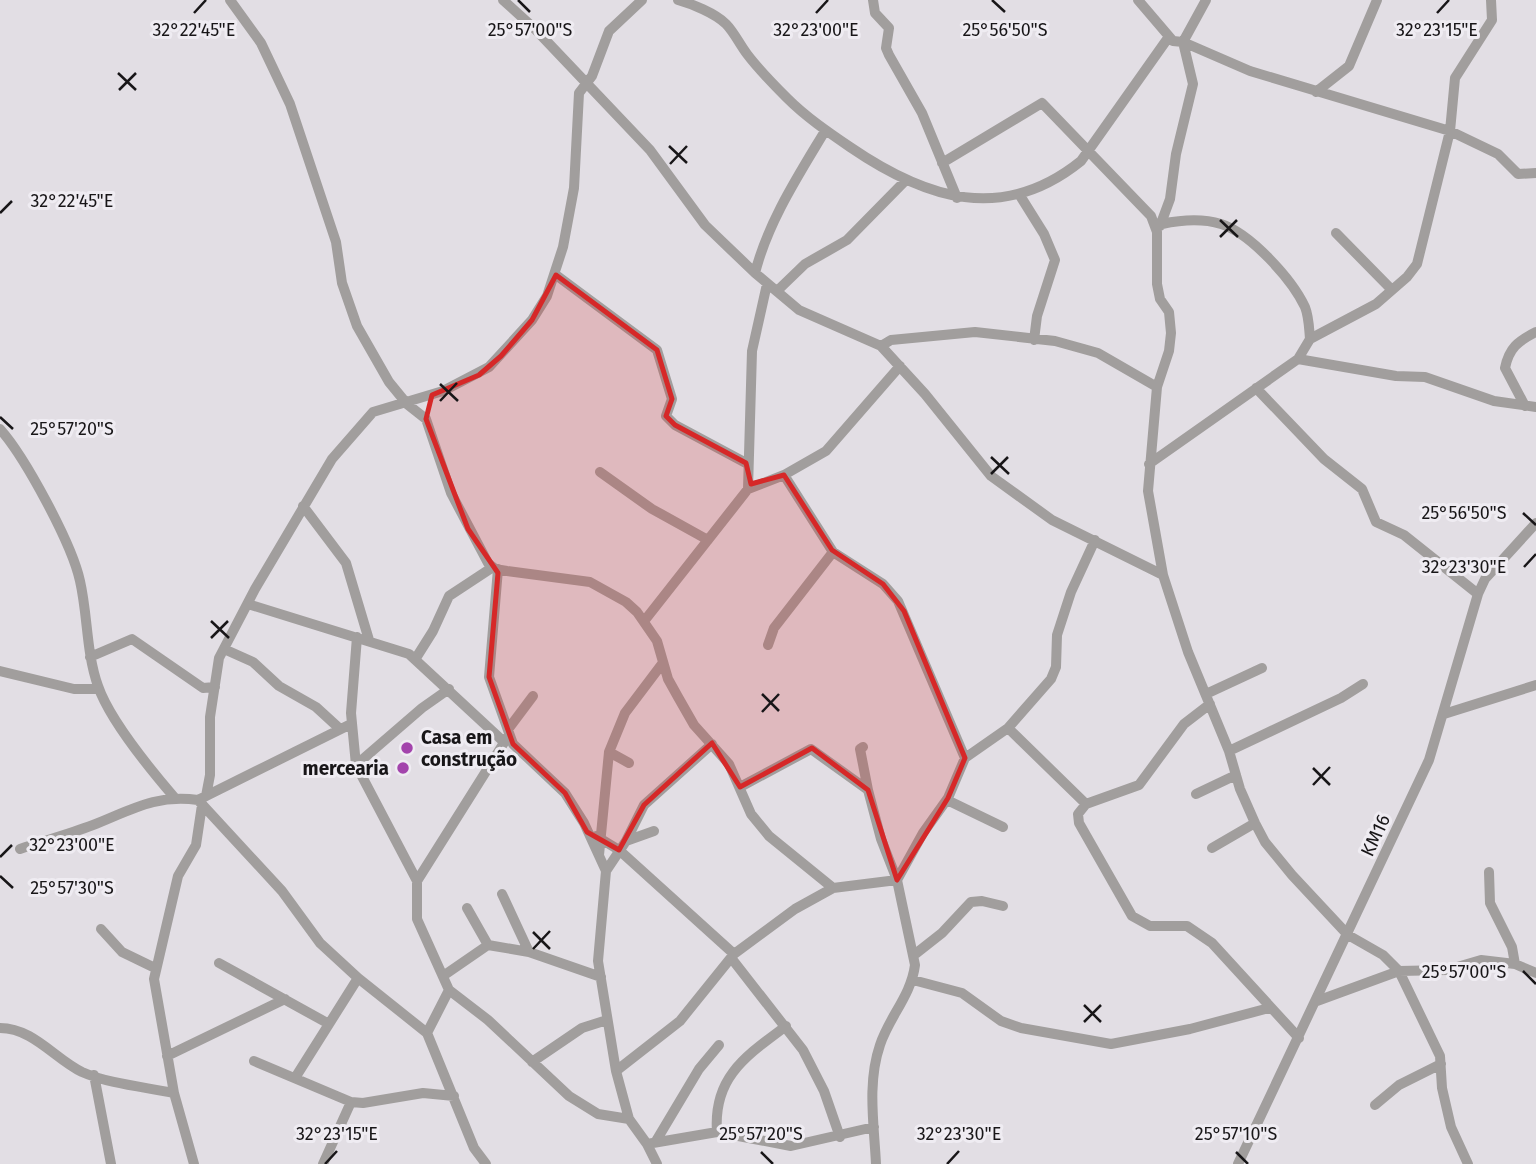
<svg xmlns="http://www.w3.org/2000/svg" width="1536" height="1164" font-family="'Fira Sans',sans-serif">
<rect width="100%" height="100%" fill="#e2dee4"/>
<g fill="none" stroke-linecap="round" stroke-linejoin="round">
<!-- minor -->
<path stroke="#a19e9d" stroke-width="10" d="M230 0 261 43 290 104 336 242 342 283 357 326 389 382 407 404 426 419 451 493 488 563 495 569 507 571 590 582 626 602 637 612 657 641 668 679 678 697 694 725 729 764 751 814 769 836 833 888
M503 0 536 30 650 150 705 225 755 273 799 310 881 346 925 394 991 476 1052 520 1163 575 1148 491 1157 387 1169 351 1171 333 1169 312 1160 299 1157 284V232L1151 216 1042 103 942 163
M678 0C692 4 715 13 726 24 734 32 740 45 747 54 759 70 773 84 787 98 806 117 828 132 850 147 926 199 1003 224 1081 161L1168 38
M873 0 875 13 889 28 886 48 889 55 922 113 957 198
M1138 0 1173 41 1183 42 1250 71 1450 131 1498 154 1518 174 1536 173
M1183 42 1206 0
M1316 92 1349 66 1377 0
M1019 194 1044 234 1055 260 1037 316 1034 340
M1162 224C1181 220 1201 218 1221 224 1250 233 1292 279 1305 307 1309 317 1309 328 1310 339
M1160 226 1170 199 1176 154 1193 84 1183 42
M1336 233 1392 290
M755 273C768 222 798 176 825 131
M556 275 657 350 672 399 666 416 675 425 746 463
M777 291 805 264 847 240 906 180
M881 346 891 340 975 332 1055 341 1098 353 1157 387
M1298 359 1396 376 1425 377 1494 401 1536 407
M1256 388 1324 459 1362 489 1376 522 1404 535 1478 594
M1525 406 1505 368C1509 348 1518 341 1536 332
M0 429C25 457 72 544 80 581 88 616 86 652 98 686 110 721 150 769 174 797
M1149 464 1298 359 1310 339 1376 304 1407 277 1417 264 1450 131 1455 78 1492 20 1491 0
M600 472 652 509 708 540
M784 475 833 552 883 584 898 601 965 758
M748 489 752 351 767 284
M303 506 346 563 369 640
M498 569 489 677 513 744 565 793 584 823 606 871 598 961 616 1071 629 1119 647 1144 657 1164
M1163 575 1188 652 1229 751 1240 789 1255 823 1265 842 1292 875 1348 935 1383 955 1399 971 1440 1056 1442 1088 1451 1127 1468 1164
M248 604 409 654 504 742
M645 620 748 489 784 475 826 451 900 366
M357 637 351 713 356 765 417 881V919L449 990 488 1020 569 1096 598 1114 629 1119
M768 645 774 628 833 552
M224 649 253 662 279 686 316 707 340 729
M90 657 132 639 203 688 215 687
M416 658 433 631 449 596 493 567
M0 671 74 689H99
M1206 694 1262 668
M1444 714 1536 685
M509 728 533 696
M1008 728 1086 804 1139 785 1184 724 1210 704
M863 747 860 749 868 790
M1229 751 1341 698 1363 684
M609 752 629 763
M356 765 422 708 449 689
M740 787 811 749 868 790 881 839 897 880 915 965C911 996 889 1017 880 1045 867 1083 874 1124 876 1164
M1196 794 1236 775
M206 796 210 775V717L219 658 255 589 332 459 373 412 443 391 489 367 532 320 547 296 563 247 574 188 579 93 592 76 609 31 642 0
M198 800 282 891 320 943 358 978 427 1033 474 1148 486 1164
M947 800 1003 827
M1086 804 1078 814 1079 823 1132 916 1150 926H1187L1212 943 1299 1038
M596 836 619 850 734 954
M626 841 644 805 712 744
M1212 848 1255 823
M20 849C44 841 69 834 93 825 131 810 156 794 198 800L351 724
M599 855 609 752 625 713 662 664
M606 871 626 841 654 831
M1489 872 1490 903 1512 947 1515 964
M897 880 923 833 948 798 965 758 1008 728 1051 679 1056 667 1057 635 1071 592 1095 540
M417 881 507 738
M502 894 529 952
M467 908 488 945
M101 929 122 952 155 968
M914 955 942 933 971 902 982 901 1003 906
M732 959 803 1050 824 1091 840 1137
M219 963 329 1024
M443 976 488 945 529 952 601 977
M913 980 962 993 1001 1021 1021 1028 1111 1044 1190 1029 1269 1008
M1317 1001 1399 971 1447 970 1481 960 1515 964 1536 973
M0 1028C33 1028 55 1059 82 1072 109 1084 145 1087 174 1093
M427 1033 449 990
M167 1056 285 999
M254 1061 351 1102 363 1103 423 1093 454 1096
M532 1062 582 1028 607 1020
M616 1071 680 1021 734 954 795 909 833 888 897 880
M94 1075 111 1164
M295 1078 358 978
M1375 1105 1399 1085 1441 1064
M717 1132C713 1077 746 1056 786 1026
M656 1141 699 1069 719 1045
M647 1144 717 1132 791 1146 874 1127
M194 1164 174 1093 154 979 178 876 196 845 202 805
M323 1164 351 1102
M1238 1164 1429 760 1478 594 1485 579 1536 523"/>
</g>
<!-- marked area -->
<path fill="#d62828" fill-opacity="0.2" stroke="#d62828" stroke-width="5" stroke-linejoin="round" d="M556 275 657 350 672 399 666 416 675 425 746 463 751 484 784 475 832 550 883 584 904 611 965 758 948 798 897 880 868 790 812 748 740 787 712 743 644 805 619 850 587 832 565 793 513 744 489 677 498 573 468 529 426 419 432 395 479 375 501 356 532 320Z"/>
<!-- ticks -->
<path fill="none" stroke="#181618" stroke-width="2.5" d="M518 0 530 12M992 0 1005 12M194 13 206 0M816 13 828 0M1437 13 1449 0M118 73 136 90M119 90 136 73M669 146 687 163M670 164 687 146M0 213 12 201M1220 220 1238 237M1220 237 1237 220M440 384 458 401M440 401 457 383M0 417 13 429M991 457 1009 474M991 474 1008 457M1523 513 1536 525M1524 567 1536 554M211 621 229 638M211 638 228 621M762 694 779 711M762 712 779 694M1313 768 1330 785M1313 785 1330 767M0 857 12 845M0 876 13 888M533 932 550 949M533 949 550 931M1523 971 1536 984M1084 1005 1101 1022M1084 1022 1101 1005M761 1152 773 1164M1236 1152 1248 1164M325 1164 337 1151M947 1164 959 1151"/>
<!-- markers -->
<g fill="#a344ac" stroke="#efecf2" stroke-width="2.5">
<circle cx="407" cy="748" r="7"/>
<circle cx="403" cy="768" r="7"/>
</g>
<g text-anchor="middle" stroke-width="6" stroke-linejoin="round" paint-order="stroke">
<!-- poi labels -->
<g font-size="19" font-weight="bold" fill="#181618" stroke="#efecf2" text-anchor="start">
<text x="421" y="744">Casa em<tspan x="421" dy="22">construção</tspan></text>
<text x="389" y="775" text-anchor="end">mercearia</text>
</g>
<!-- street labels -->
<g font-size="19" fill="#181618" stroke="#efecf2">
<text transform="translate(1375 835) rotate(-65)" y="7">KM16</text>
</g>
</g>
<g font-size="18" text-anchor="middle" fill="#181618" stroke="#efecf2" stroke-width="6" stroke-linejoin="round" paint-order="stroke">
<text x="530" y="36">25°57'00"S</text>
<text x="1005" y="36">25°56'50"S</text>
<text x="194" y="36">32°22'45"E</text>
<text x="816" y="36">32°23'00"E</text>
<text x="1437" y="36">32°23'15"E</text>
<text x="72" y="207">32°22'45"E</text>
<text x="72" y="435">25°57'20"S</text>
<text x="1464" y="519">25°56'50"S</text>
<text x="1464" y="573">32°23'30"E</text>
<text x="72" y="851">32°23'00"E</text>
<text x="72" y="894">25°57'30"S</text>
<text x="1464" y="978">25°57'00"S</text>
<text x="337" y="1140">32°23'15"E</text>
<text x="959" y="1140">32°23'30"E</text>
<text x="761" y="1140">25°57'20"S</text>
<text x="1236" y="1140">25°57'10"S</text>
</g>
</svg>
